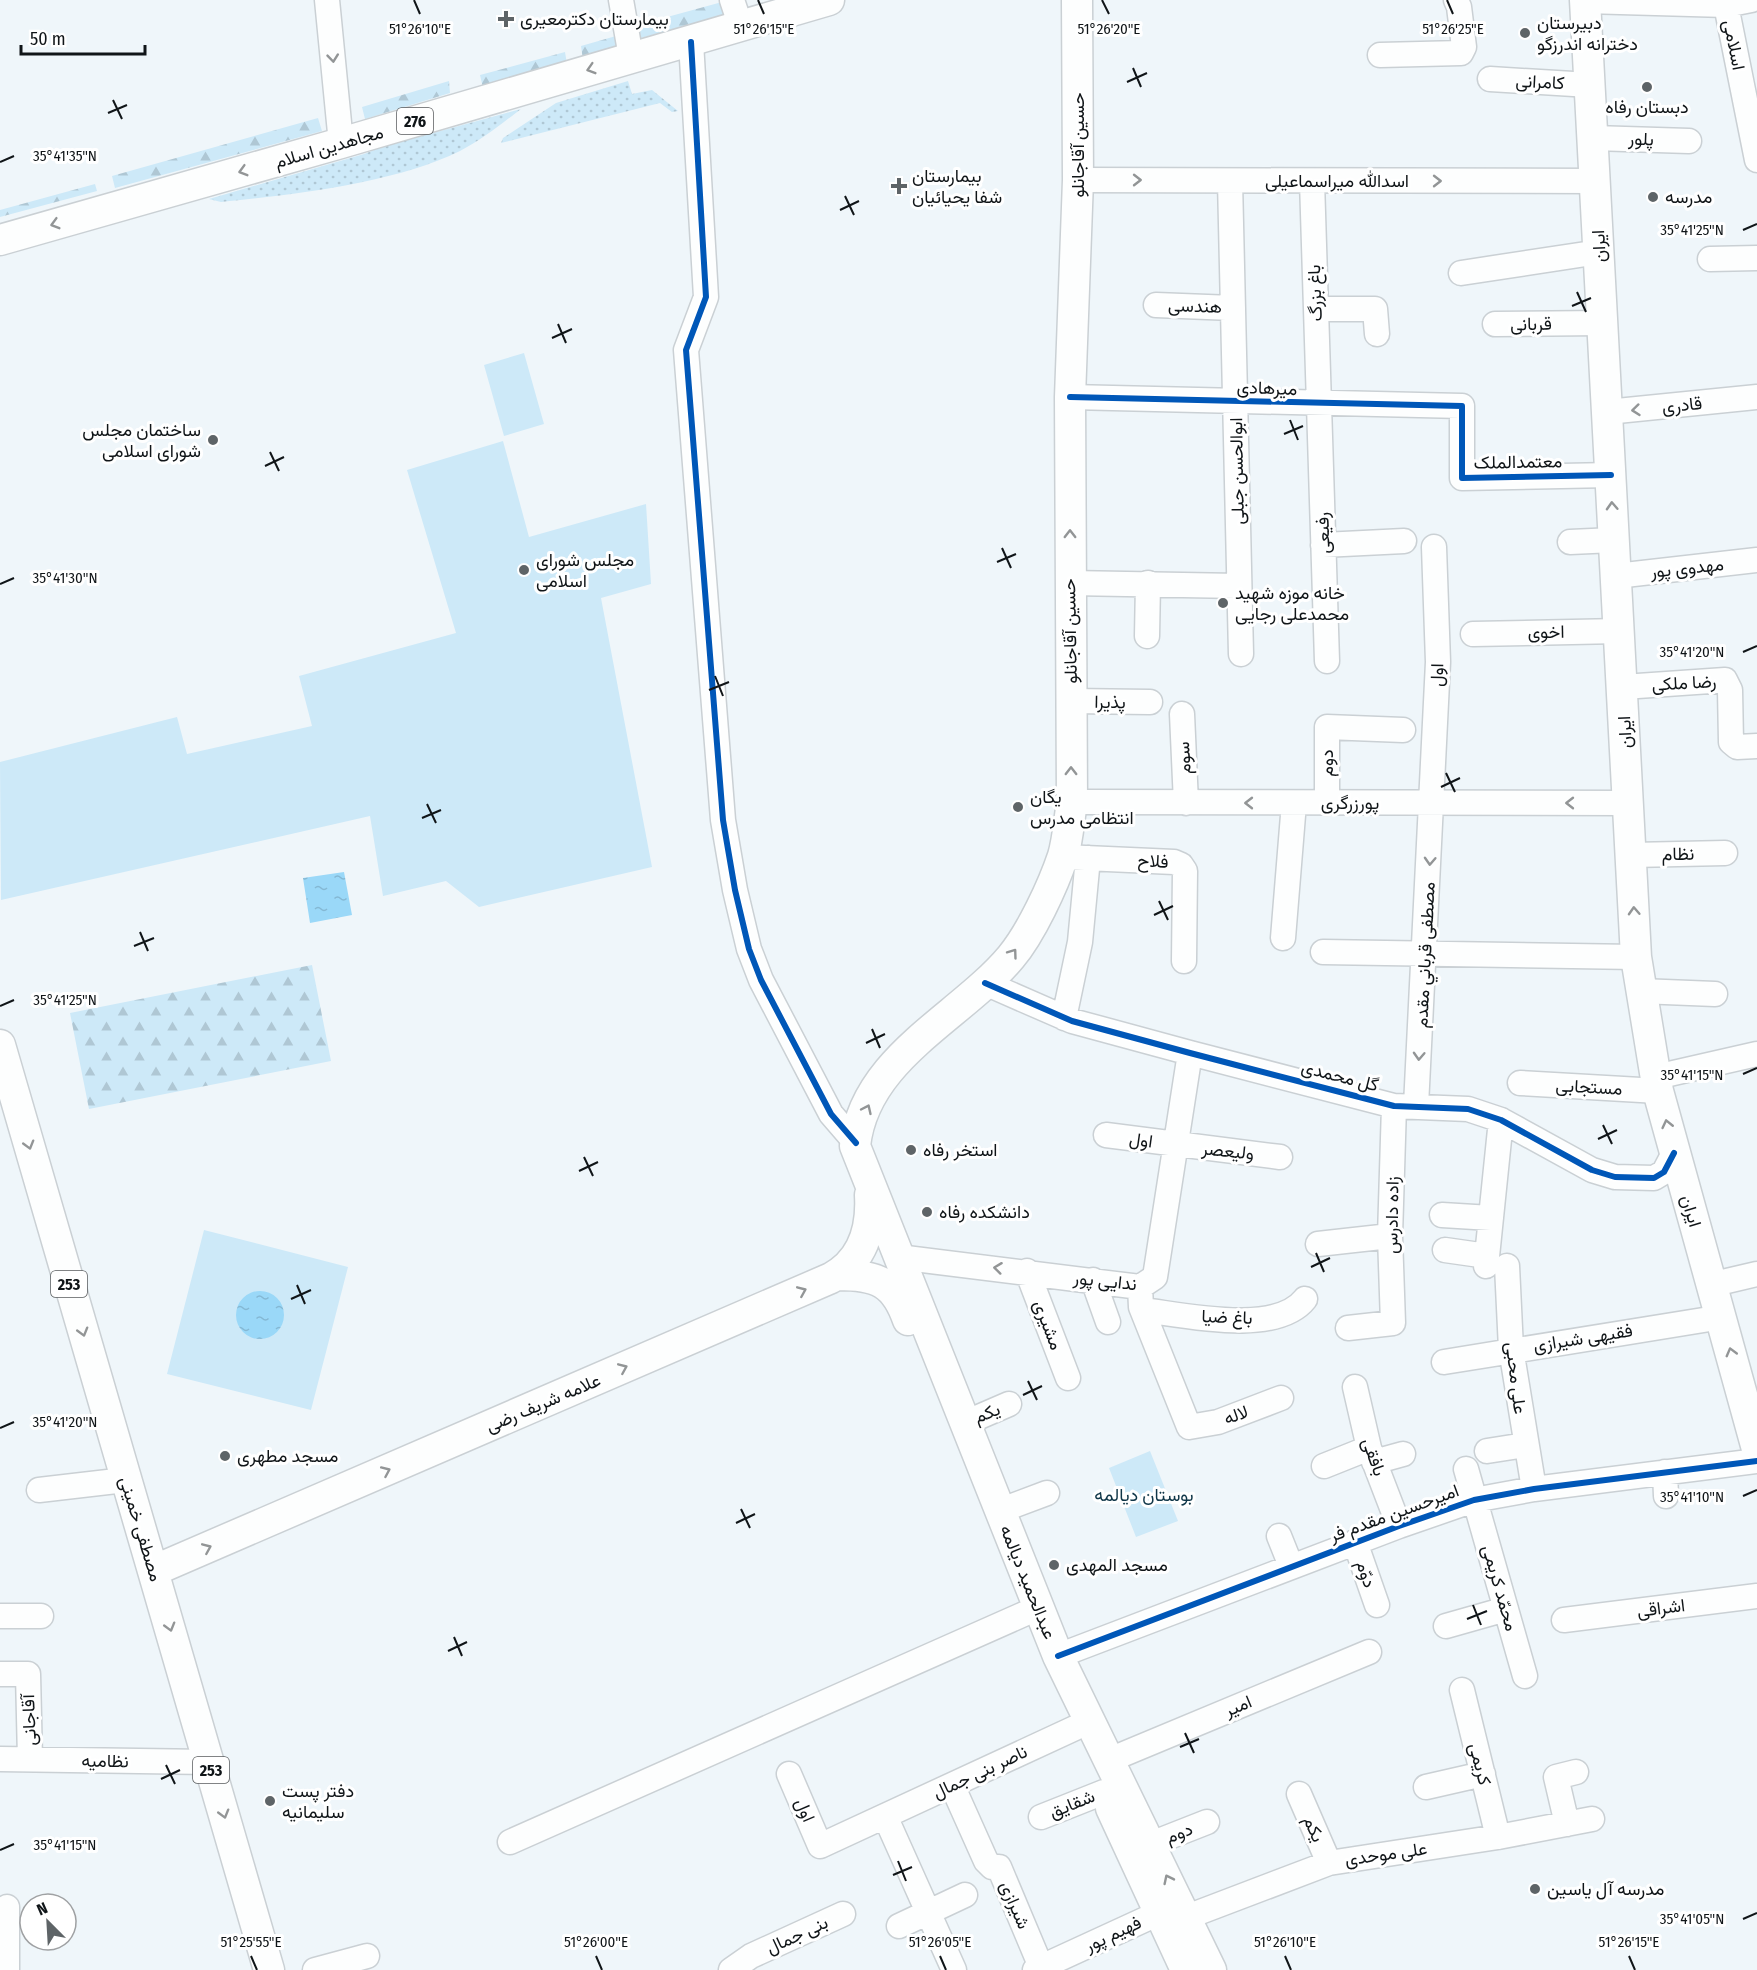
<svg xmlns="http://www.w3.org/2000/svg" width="1757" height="1970" font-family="'Fira Sans Condensed',Vazirmatn,sans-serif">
<defs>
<pattern id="grass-dots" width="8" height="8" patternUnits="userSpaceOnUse" patternTransform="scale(1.5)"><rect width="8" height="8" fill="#cde9f8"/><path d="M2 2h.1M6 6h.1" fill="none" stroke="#afc7d4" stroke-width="1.8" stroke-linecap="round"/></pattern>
<pattern id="forest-firs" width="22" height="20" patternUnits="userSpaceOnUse" patternTransform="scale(1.5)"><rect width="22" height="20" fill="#cde9f8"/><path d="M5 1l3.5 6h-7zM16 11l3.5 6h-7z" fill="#afc7d4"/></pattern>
<pattern id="water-ripples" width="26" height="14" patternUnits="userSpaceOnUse" patternTransform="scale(1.5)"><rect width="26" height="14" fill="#9ad8f8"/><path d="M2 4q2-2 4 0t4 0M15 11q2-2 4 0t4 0" fill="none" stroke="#84b8d4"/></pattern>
</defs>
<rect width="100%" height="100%" fill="#eff6fa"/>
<!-- grass -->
<path fill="url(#grass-dots)" d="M628 81 632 94 652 90 678 111 672 112 660 103 501 143 503 138 556 103Z
M521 109C501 124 482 140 460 151 395 183 293 195 221 202L209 199 364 154 382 147Z"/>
<!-- forest -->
<path fill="url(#forest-firs)" d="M722 2 726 14 641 38 638 25Z
M623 34V47L583 60 581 46Z
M565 52 567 64 483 88 480 75Z
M449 81 450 93 365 119 362 107Z
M318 118 322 131 115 188 112 176Z
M95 184 97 191 0 217V210Z
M312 965 331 1061 89 1109 70 1013Z"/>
<!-- park -->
<path fill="#cde9f8" d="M524 353 544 424 504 436 484 365Z
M503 441 529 537 646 504 651 584 601 598 652 867 479 907 446 881 383 896 370 816 1 900 0 762 177 717 187 754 312 726 299 676 456 633 407 470Z
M204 1230 348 1267 311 1410 167 1374Z
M1150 1451 1178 1521 1136 1537 1109 1468Z"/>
<!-- water -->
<path fill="url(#water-ripples)" d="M344 872 352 915 310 923 303 878Z
M236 1315a24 24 0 1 1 48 0a24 24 0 1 1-48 0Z"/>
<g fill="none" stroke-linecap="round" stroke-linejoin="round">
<defs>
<path id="minor" d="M327 0 341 143
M621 0 631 57
M732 0 741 27
M1725 0 1757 160
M1585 1 1726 5 1751 0
M691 42 706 297 686 350 723 820 735 890 749 949 761 980 831 1114 856 1143
M1380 55 1461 53 1464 47 1459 7 1456 0
M1490 79 1590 85
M1593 138 1689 141
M1078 180 1595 181
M1230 181 1241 654
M1312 181 1327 661
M1710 259 1757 258
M1461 273 1599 252
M1156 305 1233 308
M1316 309H1375L1377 334
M1495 324 1603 323
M1070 397 1462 406V478L1611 475
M1607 412 1757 397
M1570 542 1614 540
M1323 545 1404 541
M1616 576 1757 560
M1070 583 1239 586
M1473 634 1620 631
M1147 636 1148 583
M1623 687 1725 680 1730 690 1731 742 1737 747 1757 746
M1071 701 1150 702
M1182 714 1186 803
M1072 802 1628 803
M1327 803V727L1403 730
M1632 855 1725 853
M1063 857 1174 862 1181 865 1185 871 1184 961
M1283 938 1294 803
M1323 952 1636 957
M985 983 1072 1021 1190 1053 1394 1106 1468 1109 1501 1120 1592 1170 1615 1177 1654 1178 1664 1172 1674 1153
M1640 991 1715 994
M1064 1018 1080 942 1088 858
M1656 1077 1757 1054
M1520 1083 1658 1091
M1416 1106 1438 662 1434 547
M1106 1135 1280 1157
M1442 1215 1491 1218
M1318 1244 1390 1236
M1445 1250 1487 1256
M898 1257 1140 1287 1155 1277 1190 1053
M1486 1266 1501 1120
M1507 1266 1511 1349 1534 1489
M1027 1271 1068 1378
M1093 1280 1108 1322
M1714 1284 1757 1274
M1140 1287 1141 1307 1189 1427 1218 1422 1281 1398
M1143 1310C1184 1315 1276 1336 1305 1299
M1348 1328 1393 1323 1390 1236 1394 1106
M1444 1362 1722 1317
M1355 1387 1369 1448 1399 1526
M965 1423 1009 1404
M1487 1451 1525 1445
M1374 1462 1403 1454
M1324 1466 1369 1448
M1466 1469 1525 1676
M1665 1472 1666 1496
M39 1490 125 1480
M999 1511 1047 1493
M1279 1536 1291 1566
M1355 1542 1377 1605
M0 1616H41
M1564 1620 1757 1596
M1446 1626 1506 1609
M1058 1656 1399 1526 1474 1500 1534 1489 1757 1461
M0 1674H28L30 1759
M1462 1690 1498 1837
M0 1759 209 1762
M1107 1761 1369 1652
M789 1774 820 1846 1075 1728
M952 1785 986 1861 992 1867H999L1041 1967
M1426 1787 1483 1774
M1299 1794 1329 1863
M885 1816 954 1970
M1041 1817 1104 1792
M1567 1824 1556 1777 1576 1772
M510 1842 1024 1614
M1151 1844 1207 1822
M1187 1917 1329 1863 1498 1837 1592 1819
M899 1926 965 1895
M7 1970V1907
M315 1970 367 1956
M731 1970 751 1956 843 1914
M1035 1970 1159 1913"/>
<path id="major" d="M1077 0 1078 180 1070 397 1072 802C1069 820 1068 839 1063 856 1053 886 1031 933 1011 957 960 1018 864 1058 855 1146L1058 1656 1211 1970
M1585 0 1636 957 1658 1091 1757 1449
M0 240 341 143 829 0
M0 1045 269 1970
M838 1275C877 1275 895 1282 908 1320
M153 1571 831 1278C863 1261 872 1229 870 1195
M1111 1808 1186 1970"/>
</defs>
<!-- minor casing -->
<use href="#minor" stroke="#cad0d4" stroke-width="27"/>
<!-- major casing -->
<use href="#major" stroke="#cad0d4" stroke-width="33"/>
<!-- minor -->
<use href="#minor" stroke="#fdfefe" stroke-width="24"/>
<!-- major -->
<use href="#major" stroke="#fdfefe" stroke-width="30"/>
<defs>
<path id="cycleway" d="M691 42 706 297 686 350 723 820 735 890 749 949 761 980 831 1114 856 1143
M1070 397 1462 406V478L1611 475
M985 983 1072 1021 1190 1053 1394 1106 1468 1109 1501 1120 1592 1170 1615 1177 1654 1178 1664 1172 1674 1153
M1058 1656 1399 1526 1474 1500 1534 1489 1757 1461"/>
</defs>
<!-- cycleway casing -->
<use href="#cycleway" stroke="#fff" stroke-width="10"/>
<!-- cycleway -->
<use href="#cycleway" stroke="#0057b8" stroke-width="6"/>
</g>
<!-- one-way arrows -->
<defs><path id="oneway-chevron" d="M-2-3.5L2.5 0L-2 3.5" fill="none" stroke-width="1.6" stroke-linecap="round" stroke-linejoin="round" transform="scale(1.5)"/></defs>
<g stroke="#929596">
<use href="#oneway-chevron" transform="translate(333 58) rotate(84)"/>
<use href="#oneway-chevron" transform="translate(591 69) rotate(163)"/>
<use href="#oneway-chevron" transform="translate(243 171) rotate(164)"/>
<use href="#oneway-chevron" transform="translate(1137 180)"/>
<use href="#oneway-chevron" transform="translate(1437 181)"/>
<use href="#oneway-chevron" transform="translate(55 224) rotate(164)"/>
<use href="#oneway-chevron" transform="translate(1636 410) rotate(174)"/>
<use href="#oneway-chevron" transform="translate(1612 506) rotate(-93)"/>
<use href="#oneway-chevron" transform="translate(1070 534) rotate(-90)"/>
<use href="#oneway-chevron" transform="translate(1071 771) rotate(-90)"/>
<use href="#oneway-chevron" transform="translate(1249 803) rotate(-180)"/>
<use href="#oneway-chevron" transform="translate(1570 803) rotate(-180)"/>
<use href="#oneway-chevron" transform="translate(1430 861) rotate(93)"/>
<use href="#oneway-chevron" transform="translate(1634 911) rotate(-93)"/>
<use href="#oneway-chevron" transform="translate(1013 953) rotate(-54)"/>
<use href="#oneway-chevron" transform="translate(1419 1056) rotate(93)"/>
<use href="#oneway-chevron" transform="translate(867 1109) rotate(-65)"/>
<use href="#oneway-chevron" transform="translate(1667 1124) rotate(-103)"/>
<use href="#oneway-chevron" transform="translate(29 1145) rotate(74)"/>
<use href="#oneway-chevron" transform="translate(998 1268) rotate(-173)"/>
<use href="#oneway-chevron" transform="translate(802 1291) rotate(-23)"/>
<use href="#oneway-chevron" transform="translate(83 1332) rotate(74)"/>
<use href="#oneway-chevron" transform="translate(1731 1352) rotate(-105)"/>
<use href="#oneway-chevron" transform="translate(623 1368) rotate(-23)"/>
<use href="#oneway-chevron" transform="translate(386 1471) rotate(-24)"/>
<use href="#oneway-chevron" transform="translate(207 1548) rotate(-23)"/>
<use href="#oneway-chevron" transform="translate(170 1627) rotate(74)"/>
<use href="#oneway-chevron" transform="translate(224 1814) rotate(74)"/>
<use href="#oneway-chevron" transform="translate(1168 1879) rotate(-116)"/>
</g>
<!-- ticks -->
<path fill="none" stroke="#101518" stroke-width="2" d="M414 0 420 14M758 0 764 14M1102 0 1109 14M1447 0 1453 14M1133 68 1141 87M1127 82 1147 73M113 100 122 119M108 113 127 105M0 162 14 156M845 196 854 215M840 210 859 201M1743 230 1757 224M1577 292 1586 312M1572 306 1591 298M558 324 566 343M552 338 572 329M1290 420 1298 440M1284 434 1303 426M270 452 279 471M265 466 284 457M1002 548 1011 568M997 562 1016 554M0 584 14 578M1743 652 1757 646M715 676 723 696M709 690 729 682M1446 773 1455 792M1441 787 1460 778M427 804 436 823M422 818 441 810M1159 901 1168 920M1154 915 1173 906M140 932 148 951M134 946 154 938M0 1006 14 1000M872 1029 880 1048M866 1043 885 1034M1743 1074 1757 1068M1603 1125 1612 1144M1598 1139 1617 1130M584 1157 593 1176M579 1171 598 1162M1316 1253 1324 1272M1311 1267 1330 1258M297 1285 305 1304M291 1299 311 1290M1028 1381 1037 1400M1023 1395 1042 1386M0 1428 14 1422M1743 1496 1757 1490M741 1509 750 1528M736 1523 755 1514M1473 1605 1481 1625M1467 1619 1487 1611M454 1637 462 1656M448 1651 467 1642M1185 1733 1194 1753M1180 1747 1199 1739M166 1765 175 1784M161 1779 180 1770M0 1850 14 1844M898 1861 906 1881M893 1875 912 1867M1743 1919 1757 1913M251 1956 257 1970M596 1956 602 1970M940 1956 946 1970M1285 1956 1291 1970M1629 1956 1635 1970"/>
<!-- markers -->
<g fill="#5e6467" stroke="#fff" stroke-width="2">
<path d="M503 10h6v6h6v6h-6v6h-6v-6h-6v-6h6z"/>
<circle cx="1525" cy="33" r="6"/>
<circle cx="1647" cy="87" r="6"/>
<path d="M896 177h6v6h6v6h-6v6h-6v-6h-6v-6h6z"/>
<circle cx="1653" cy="197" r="6"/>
<circle cx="213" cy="440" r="6"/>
<circle cx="524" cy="570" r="6"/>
<circle cx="1223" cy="603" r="6"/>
<circle cx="1018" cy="807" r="6"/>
<circle cx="911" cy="1150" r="6"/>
<circle cx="927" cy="1212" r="6"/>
<circle cx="225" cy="1456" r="6"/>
<circle cx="1054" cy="1565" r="6"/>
<circle cx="270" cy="1801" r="6"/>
<circle cx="1535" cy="1889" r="6"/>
</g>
<g text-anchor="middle" stroke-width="6" stroke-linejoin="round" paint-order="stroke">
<!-- shield labels -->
<g fill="#fff" stroke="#585b5d" stroke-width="1.5">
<rect x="397" y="108" width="36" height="26" rx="4.5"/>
<rect x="51" y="1271" width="36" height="26" rx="4.5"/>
<rect x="193" y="1757" width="36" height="26" rx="4.5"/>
</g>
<g font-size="16" font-weight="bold" fill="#101518">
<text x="415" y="127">276</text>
<text x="69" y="1290">253</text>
<text x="211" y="1776">253</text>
</g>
<!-- poi labels -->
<g font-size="18" fill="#101518" stroke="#fff" text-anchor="start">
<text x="520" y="25">بیمارستان دکترمعیری</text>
<text x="1537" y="29">دبیرستان<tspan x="1537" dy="21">دخترانه اندرزگو</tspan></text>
<text x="1647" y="113" text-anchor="middle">دبستان رفاه</text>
<text x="912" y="182">بیمارستان<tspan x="912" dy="21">شفا یحیائیان</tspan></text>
<text x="1665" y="203">مدرسه</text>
<text x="201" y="436" text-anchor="end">ساختمان مجلس<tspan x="201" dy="21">شورای اسلامی</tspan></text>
<text x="536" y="566">مجلس شورای<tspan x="536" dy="21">اسلامی</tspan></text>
<text x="1235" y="599">خانه موزه شهید<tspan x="1235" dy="21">محمدعلی رجایی</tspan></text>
<text x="1030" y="803">یگان<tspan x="1030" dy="21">انتظامی مدرس</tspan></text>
<text x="923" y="1156">استخر رفاه</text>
<text x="939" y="1218">دانشکده رفاه</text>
<text x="237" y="1462">مسجد مطهری</text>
<text x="1066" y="1571">مسجد المهدی</text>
<text x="282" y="1797">دفتر پست<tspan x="282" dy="21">سلیمانیه</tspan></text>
<text x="1547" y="1895">مدرسه آل یاسین</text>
</g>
<!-- street labels -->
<g font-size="18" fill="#101518" stroke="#fff">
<text transform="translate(1734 45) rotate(79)" y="6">اسلامی</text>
<text transform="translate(1540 82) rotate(3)" y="6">کامرانی</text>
<text transform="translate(1641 139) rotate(2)" y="6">پلور</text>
<text transform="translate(1078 145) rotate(-90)" y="6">حسین آقاجانلو</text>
<text transform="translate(329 147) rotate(-16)" y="6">مجاهدین اسلام</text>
<text x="1337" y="187">اسدالله میراسماعیلی</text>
<text transform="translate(1599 246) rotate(-93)" y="6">ایران</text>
<text transform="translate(1315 293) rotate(-92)" y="6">باغ بزرگ</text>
<text transform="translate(1195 306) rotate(2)" y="6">هندسی</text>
<text transform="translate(1531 324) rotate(-1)" y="6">قربانی</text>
<text transform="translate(1267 388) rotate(2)" y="6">میرهادی</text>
<text transform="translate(1682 405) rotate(-6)" y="6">قادرى</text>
<text transform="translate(1518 462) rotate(-1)" y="6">معتمدالملک</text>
<text transform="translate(1237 471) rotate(-91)" y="6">ابوالحسن جبلی</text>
<text transform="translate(1323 533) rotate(-92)" y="6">رفیعی</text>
<text transform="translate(1687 568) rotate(-6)" y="6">مهدوی پور</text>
<text transform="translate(1070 631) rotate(-91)" y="6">حسین آقاجانلو</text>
<text transform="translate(1546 632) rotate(-1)" y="6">اخوی</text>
<text transform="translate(1437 675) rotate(-89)" y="6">اول</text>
<text transform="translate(1684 683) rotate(-3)" y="6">رضا ملکی</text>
<text transform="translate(1110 702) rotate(1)" y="6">پذیرا</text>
<text transform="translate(1625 732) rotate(-93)" y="6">ایران</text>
<text transform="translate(1184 758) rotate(-93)" y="6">سوم</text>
<text transform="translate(1327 763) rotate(-90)" y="6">دوم</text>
<text x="1350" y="809">پورزرگری</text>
<text transform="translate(1678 854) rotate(-1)" y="6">نظام</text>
<text transform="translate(1153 861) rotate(3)" y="6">فلاح</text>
<text transform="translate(1425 955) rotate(-87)" y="6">مصطفی قرباني مقدم</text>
<text transform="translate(1340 1076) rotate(14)" y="6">گل محمدی</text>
<text transform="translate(1589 1087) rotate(3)" y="6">مستجابی</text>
<text transform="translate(1141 1140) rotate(8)" y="6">اول</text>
<text transform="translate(1228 1151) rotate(6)" y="6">ولیعصر</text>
<text transform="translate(1691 1211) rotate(73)" y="6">ایران</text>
<text transform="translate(1392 1215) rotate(-89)" y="6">زاده دادرس</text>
<text transform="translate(1105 1281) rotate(6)" y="6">ندایی پور</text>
<text transform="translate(1227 1317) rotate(2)" y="6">باغ ضیا</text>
<text transform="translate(1048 1325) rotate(69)" y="6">مشیری</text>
<text transform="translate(1583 1338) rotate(-9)" y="6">فقیهی شیرازی</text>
<text transform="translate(1516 1378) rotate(83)" y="6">علی محبی</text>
<text transform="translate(543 1403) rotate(-23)" y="6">علامه شریف رضی</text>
<text transform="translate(987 1413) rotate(-22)" y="6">یکم</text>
<text transform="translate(1236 1415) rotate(-20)" y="6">لاله</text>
<text transform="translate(1374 1457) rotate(71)" y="6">بافقی</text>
<text transform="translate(1394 1513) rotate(-20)" y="6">امیرحسین مقدم فر</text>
<text transform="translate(141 1529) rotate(73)" y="6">مصطفی خمینی</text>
<text transform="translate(1366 1574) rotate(71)" y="6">دوّم</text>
<text transform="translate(1028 1582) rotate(68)" y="6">عبدالحمید دیالمه</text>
<text transform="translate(1500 1588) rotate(74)" y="6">محمّد کریمی</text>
<text transform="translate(1661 1608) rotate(-7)" y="6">اشراقی</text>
<text transform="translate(1238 1706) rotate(-23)" y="6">امیر</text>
<text transform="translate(29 1720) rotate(-92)" y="6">آقاجانی</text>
<text transform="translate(105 1761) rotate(1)" y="6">نظامیه</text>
<text transform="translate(1480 1764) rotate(76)" y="6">کریمی</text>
<text transform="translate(980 1772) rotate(-25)" y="6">ناصر بنی جمال</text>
<text transform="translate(1072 1804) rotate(-22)" y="6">شقایق</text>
<text transform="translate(805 1810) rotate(67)" y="6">اول</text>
<text transform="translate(1314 1829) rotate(67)" y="6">یکم</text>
<text transform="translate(1179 1833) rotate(-22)" y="6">دوم</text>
<text transform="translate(1386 1854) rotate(-8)" y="6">علی موحدی</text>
<text transform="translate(1015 1905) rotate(67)" y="6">شیرازی</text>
<text transform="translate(1113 1934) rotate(-25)" y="6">فهیم پور</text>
<text transform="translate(797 1935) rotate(-25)" y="6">بنی جمال</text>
</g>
<!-- park labels -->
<g font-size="18" fill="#0f3648" stroke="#fff">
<text x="1144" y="1501">بوستان دیالمه</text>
</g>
</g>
<g font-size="15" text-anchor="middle" fill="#101518" stroke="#fff" stroke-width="6" stroke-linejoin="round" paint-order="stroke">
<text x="1109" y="34">51°26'20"E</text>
<text x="420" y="34">51°26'10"E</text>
<text x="764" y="34">51°26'15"E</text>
<text x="1453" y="34">51°26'25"E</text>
<text x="65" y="161">35°41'35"N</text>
<text x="1692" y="235">35°41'25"N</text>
<text x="65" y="583">35°41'30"N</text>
<text x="1692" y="657">35°41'20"N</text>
<text x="65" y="1005">35°41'25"N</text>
<text x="1692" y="1080">35°41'15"N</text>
<text x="65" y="1427">35°41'20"N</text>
<text x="1692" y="1502">35°41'10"N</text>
<text x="65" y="1850">35°41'15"N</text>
<text x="1692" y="1924">35°41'05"N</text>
<text x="251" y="1947">51°25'55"E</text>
<text x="596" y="1947">51°26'00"E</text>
<text x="940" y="1947">51°26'05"E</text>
<text x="1285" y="1947">51°26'10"E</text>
<text x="1629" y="1947">51°26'15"E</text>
</g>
<!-- north arrow -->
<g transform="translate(48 1922) rotate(336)"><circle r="28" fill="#ffffff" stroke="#9fa1a3" stroke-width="1.5"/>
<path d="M0-4.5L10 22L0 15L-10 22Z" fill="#5e6467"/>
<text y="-9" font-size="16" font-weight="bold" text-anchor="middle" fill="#101518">N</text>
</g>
<!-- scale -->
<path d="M21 45v9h124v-9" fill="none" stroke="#101518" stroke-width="3"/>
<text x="30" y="45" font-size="18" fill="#101518" stroke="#ffffff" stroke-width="4.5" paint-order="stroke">50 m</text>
</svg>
